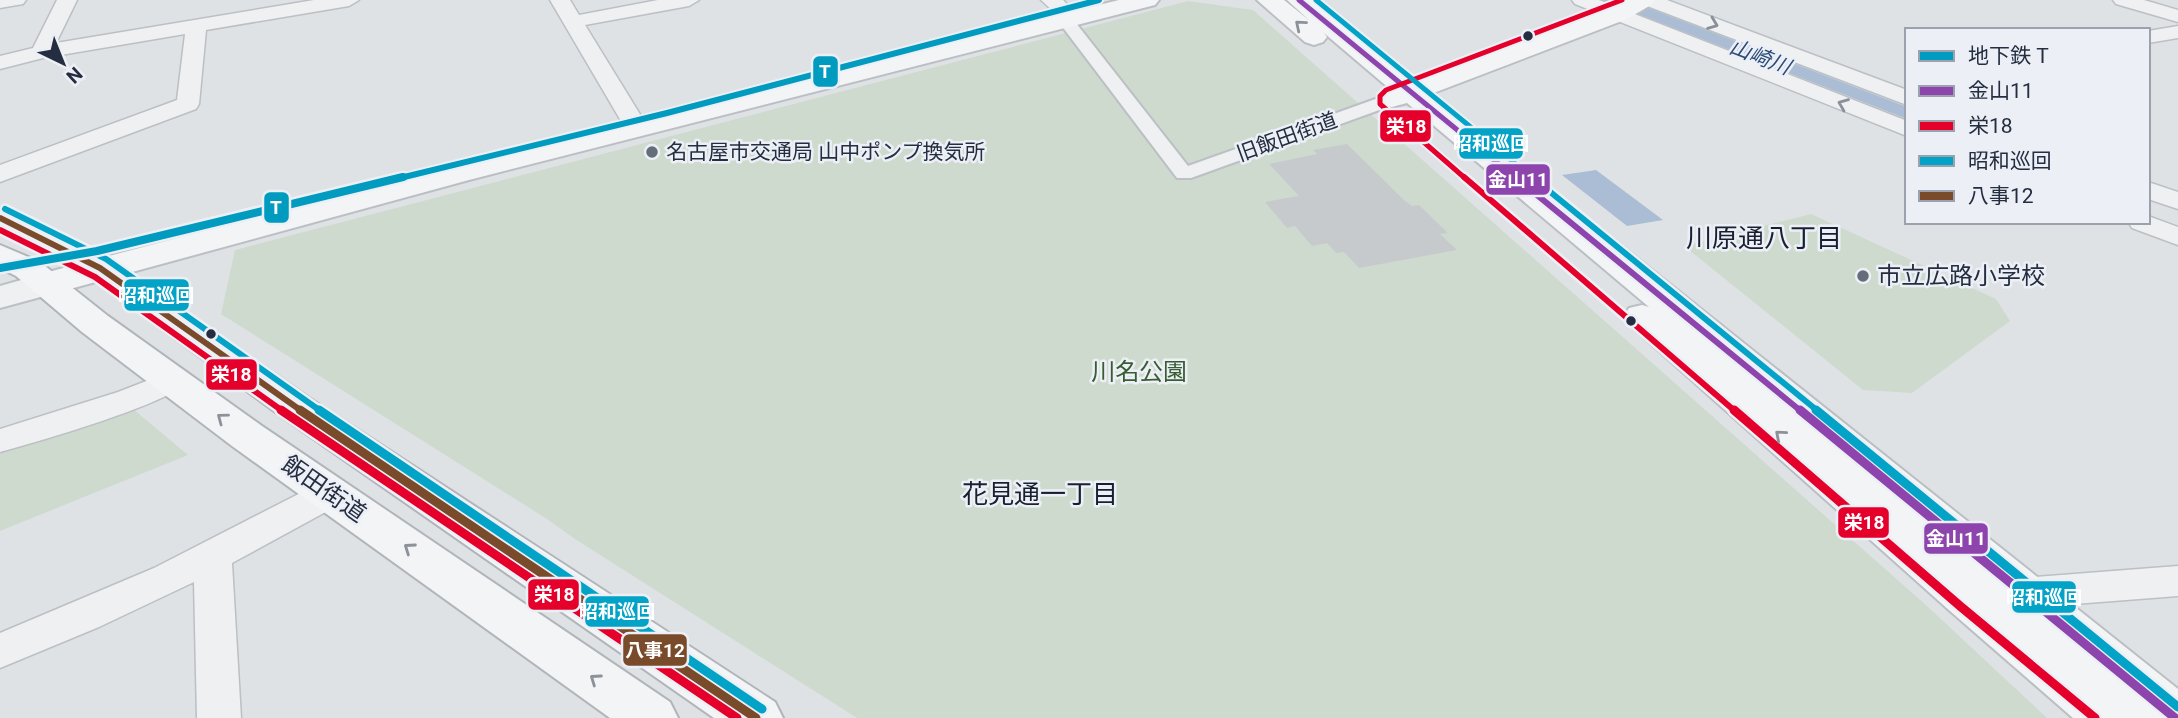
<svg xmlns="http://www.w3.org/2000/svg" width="2178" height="718" font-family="Roboto,'Noto Sans JP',sans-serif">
<rect width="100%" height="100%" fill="#dfe2e5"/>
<!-- green -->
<path fill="#cfdacf" d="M1188 1 1253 10 1927 606 2047 718H857L575 539 547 519 221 314 235 250Z
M1811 214 1996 299 2010 321 1912 393 1863 390 1684 246Z
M133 409 188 455 0 531V452Z"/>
<!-- water -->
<path fill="#aabdd4" d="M1602 0H1628L1907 107V119Z
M1596 170 1663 220 1627 226 1562 175Z"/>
<!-- building -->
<path fill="#c6cacd" d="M1347 144 1404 200 1412 206 1419 205 1448 233 1440 234 1457 250 1359 268 1344 252 1336 253 1327 243 1312 246 1295 226 1287 228 1265 202 1299 196 1269 164 1317 154 1313 150Z"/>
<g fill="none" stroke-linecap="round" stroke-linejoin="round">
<defs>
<path id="pedestrian" d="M1066 16 1072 18 1188 166 1384 96 1390 95 1399 100 1396 104 1191 178H1177L1058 21Z"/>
<path id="minor" d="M0 0H26L23 4 0 8Z
M57 0H77L56 43 314 0H359L349 6 206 30 199 104 196 109 0 182V165L177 100 185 34 43 58 0 69V56L33 48Z
M550 0H570L579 15 658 0H699L689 6 585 25 641 116 637 121H621Z
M1041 0H1063L1072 9 1069 13H1055Z
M1572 0H1599L1907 121V136L1575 4Z
M1639 0H1667L1907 90V105L1642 4Z
M2113 0H2144L2178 10V22L2116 4Z
M2178 26V38L2148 43V31Z
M2148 182 2178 192V209L2148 199Z
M2148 216 2178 227V245L2132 228 2128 222H2148Z
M172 371 183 374 188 381C173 403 33 443 0 452V429L118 392Z
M331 480 344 484 349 493 344 502 232 563 241 718H197L194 582 99 627 0 668V633L154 568 318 484Z
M2178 566V596L2021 608 2007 604 2001 593 2007 582 2021 578Z"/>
<path id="tertiary" d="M46 273 59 276 64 284 59 292 0 308V286Z"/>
<path id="primary" d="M1119 0H1159L1155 5 469 180 59 292 46 295 33 292 28 284 33 276 447 167Z
M1257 0H1284L1310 21 1287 0H1314L1415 81 1609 9 1626 0H1655L1651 5 1627 19 1431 94 2178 689V718H2073L1950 611 1629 324 1624 316 1629 308 1642 305 1649 307 1407 103 1392 107 1382 105 1378 99 1382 93 1391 90 1324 33 1327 37 1323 42 1314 45 1305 42Z"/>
<path id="trunk" d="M0 208 12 211 112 261 309 398 775 702 783 718H714L281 416 88 275 0 231Z
M0 245 40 262 108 316 262 426 670 702 678 718H610L232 446 82 332 16 276 0 268Z"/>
</defs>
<!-- pedestrian casing -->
<use href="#pedestrian" stroke="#bcbfc3" stroke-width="4"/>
<!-- minor casing -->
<use href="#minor" stroke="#bcbfc3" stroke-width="3"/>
<!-- tertiary casing -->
<use href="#tertiary" stroke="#bcbfc3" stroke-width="4"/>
<!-- primary casing -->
<use href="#primary" stroke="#bbbfc3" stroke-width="4"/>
<!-- trunk casing -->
<use href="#trunk" stroke="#b1b5ba" stroke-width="4"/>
<!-- pedestrian -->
<use href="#pedestrian" fill="#eef0f2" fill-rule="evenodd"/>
<!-- minor -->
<use href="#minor" fill="#eef0f2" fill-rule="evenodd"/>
<!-- tertiary -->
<use href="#tertiary" fill="#eef0f2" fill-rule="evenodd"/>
<!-- primary -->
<use href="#primary" fill="#f3f4f5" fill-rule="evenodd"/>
<!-- trunk -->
<use href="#trunk" fill="#f3f4f5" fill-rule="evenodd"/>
<defs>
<path id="bus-1-far2" d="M1299 0 1517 179"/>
<path id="bus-1-far1" d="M1515 177 1802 412"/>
<path id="bus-1" d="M1800 410 2175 718"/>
<path id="bus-2-far2" d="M1466 179 1380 104V96L1386 90 1622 0"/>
<path id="bus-2-far1" d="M1464 177 1736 412
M0 230 95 277 284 412"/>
<path id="bus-2" d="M281 410 737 718
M1734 410 1960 606 2095 718"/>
<path id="bus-3-far2" d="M1316 0 1534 179"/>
<path id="bus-3-far1" d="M1532 177 1819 412
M5 209 106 259 322 412"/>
<path id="bus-3" d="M319 410 762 709
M1816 410 2178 707"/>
<path id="bus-4-far1" d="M0 218 100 268 303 412"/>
<path id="bus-4" d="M300 410 756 718"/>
</defs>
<!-- bus-1-far2 casing -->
<use href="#bus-1-far2" stroke="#ecf0f6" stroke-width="9"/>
<!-- bus-1-far1 casing -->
<use href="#bus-1-far1" stroke="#ecf0f6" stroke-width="11"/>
<!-- bus-1 casing -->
<use href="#bus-1" stroke="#ecf0f6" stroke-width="14"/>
<!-- bus-2-far2 casing -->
<use href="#bus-2-far2" stroke="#ecf0f6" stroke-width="9"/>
<!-- bus-2-far1 casing -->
<use href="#bus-2-far1" stroke="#ecf0f6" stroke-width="11"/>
<!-- bus-2 casing -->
<use href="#bus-2" stroke="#ecf0f6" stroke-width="14"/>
<!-- bus-3-far2 casing -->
<use href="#bus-3-far2" stroke="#ecf0f6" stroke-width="9"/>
<!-- bus-3-far1 casing -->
<use href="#bus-3-far1" stroke="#ecf0f6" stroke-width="11"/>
<!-- bus-3 casing -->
<use href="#bus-3" stroke="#ecf0f6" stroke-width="14"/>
<!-- bus-4-far1 casing -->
<use href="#bus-4-far1" stroke="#ecf0f6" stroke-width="11"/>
<!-- bus-4 casing -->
<use href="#bus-4" stroke="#ecf0f6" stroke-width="14"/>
<!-- bus-1-far2 -->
<use href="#bus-1-far2" stroke="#8e44ad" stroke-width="5"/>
<!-- bus-1-far1 -->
<use href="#bus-1-far1" stroke="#8e44ad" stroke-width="6"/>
<!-- bus-1 -->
<use href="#bus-1" stroke="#8e44ad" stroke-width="9"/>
<!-- bus-2-far2 -->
<use href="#bus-2-far2" stroke="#e4002b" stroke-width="5"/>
<!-- bus-2-far1 -->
<use href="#bus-2-far1" stroke="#e4002b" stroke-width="6"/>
<!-- bus-2 -->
<use href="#bus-2" stroke="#e4002b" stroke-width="9"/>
<!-- bus-3-far2 -->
<use href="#bus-3-far2" stroke="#02a3c7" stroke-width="5"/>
<!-- bus-3-far1 -->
<use href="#bus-3-far1" stroke="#02a3c7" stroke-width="6"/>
<!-- bus-3 -->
<use href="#bus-3" stroke="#02a3c7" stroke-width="9"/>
<!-- bus-4-far1 -->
<use href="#bus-4-far1" stroke="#7a4b2a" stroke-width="6"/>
<!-- bus-4 -->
<use href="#bus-4" stroke="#7a4b2a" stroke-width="9"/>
<defs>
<path id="metro-1-far1" d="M396 179 667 113 1099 0"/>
<path id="metro-1" d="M0 268 97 251 403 177"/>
</defs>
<!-- metro-1-far1 casing -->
<use href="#metro-1-far1" stroke="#ecf0f6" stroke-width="10"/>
<!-- metro-1 casing -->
<use href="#metro-1" stroke="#ecf0f6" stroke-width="13"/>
<!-- metro-1-far1 -->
<use href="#metro-1-far1" stroke="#009bbf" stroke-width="6"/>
<!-- metro-1 -->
<use href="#metro-1" stroke="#009bbf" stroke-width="8"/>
</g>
<!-- one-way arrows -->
<defs><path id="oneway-chevron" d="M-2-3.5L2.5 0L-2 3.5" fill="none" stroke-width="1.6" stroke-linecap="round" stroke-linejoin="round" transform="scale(1.75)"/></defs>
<g stroke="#8a8f99">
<use href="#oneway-chevron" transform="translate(1713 24) rotate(21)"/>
<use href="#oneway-chevron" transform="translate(1843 104) rotate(-158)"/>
</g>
<g stroke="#8c919a">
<use href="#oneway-chevron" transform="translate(1300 25) rotate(-140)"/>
<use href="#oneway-chevron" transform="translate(222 418) rotate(-143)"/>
<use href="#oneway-chevron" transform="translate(1780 435) rotate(-139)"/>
<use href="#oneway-chevron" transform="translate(409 548) rotate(-145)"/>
<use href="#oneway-chevron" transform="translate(595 679) rotate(-145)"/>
</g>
<!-- markers -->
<g fill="#252e40" stroke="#ecf0f6" stroke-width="2.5">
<circle cx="1528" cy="36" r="6"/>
<circle cx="1631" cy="321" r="6"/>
<circle cx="211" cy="334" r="6"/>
</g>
<g fill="#666d7a" stroke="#ecf0f6" stroke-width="2.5">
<circle cx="652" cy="152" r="7"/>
<circle cx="1863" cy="276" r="7"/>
</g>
<g text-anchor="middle" stroke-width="5" stroke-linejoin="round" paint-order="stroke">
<!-- far-water labels -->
<g font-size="21" font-style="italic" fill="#2b4b78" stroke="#ecf0f6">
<text transform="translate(1760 57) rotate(21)" y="7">山崎川</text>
</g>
<!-- far-street labels -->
<g font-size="21" fill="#252e40" stroke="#ecf0f6">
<text transform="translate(1287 137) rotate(-20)" y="7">旧飯田街道</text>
</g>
<!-- far-poi labels -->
<g font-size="21" fill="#252e40" stroke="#ecf0f6" text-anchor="start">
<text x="666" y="159">名古屋市交通局 山中ポンプ換気所</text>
</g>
<!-- poi labels -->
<g font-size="24" fill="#252e40" stroke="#ecf0f6" text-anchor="start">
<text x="1877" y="284">市立広路小学校</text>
</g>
<!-- park labels -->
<g font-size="24" fill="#375d30" stroke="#ecf0f6">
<text x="1139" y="380">川名公園</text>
</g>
<!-- street labels -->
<g font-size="24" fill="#252e40" stroke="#ecf0f6">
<text transform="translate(324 489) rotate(35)" y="8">飯田街道</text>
</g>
<!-- neighbourhood labels -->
<g font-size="26" fill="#171f31" stroke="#ecf0f6">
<text x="1764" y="247">川原通八丁目</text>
<text x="1040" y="503">花見通一丁目</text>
</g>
</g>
<g stroke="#ecf0f6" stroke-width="2.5">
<rect x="812" y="55" width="27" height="33" rx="7" fill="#009bbf"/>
<rect x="1379" y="109" width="53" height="34" rx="7" fill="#e4002b"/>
<rect x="1458" y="127" width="66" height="33" rx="7" fill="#02a3c7"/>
<rect x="1485" y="163" width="66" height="33" rx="7" fill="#8e44ad"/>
<rect x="263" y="191" width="27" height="33" rx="7" fill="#009bbf"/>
<rect x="123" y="278" width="67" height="34" rx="7" fill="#02a3c7"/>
<rect x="205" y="358" width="53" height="33" rx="7" fill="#e4002b"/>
<rect x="1837" y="506" width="53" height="33" rx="7" fill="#e4002b"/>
<rect x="1923" y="522" width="66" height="33" rx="7" fill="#8e44ad"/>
<rect x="527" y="578" width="53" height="33" rx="7" fill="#e4002b"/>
<rect x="2011" y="580" width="66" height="34" rx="7" fill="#02a3c7"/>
<rect x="584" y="595" width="66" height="33" rx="7" fill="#02a3c7"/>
<rect x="622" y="633" width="66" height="34" rx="7" fill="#7a4b2a"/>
</g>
<g font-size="19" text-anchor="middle" font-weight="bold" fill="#fff">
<text x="825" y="78">T</text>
<text x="1406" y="133">栄18</text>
<text x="1491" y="150">昭和巡回</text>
<text x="1518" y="186">金山11</text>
<text x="276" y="214">T</text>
<text x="156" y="302">昭和巡回</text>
<text x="231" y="381">栄18</text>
<text x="1864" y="529">栄18</text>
<text x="1956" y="545">金山11</text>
<text x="554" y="601">栄18</text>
<text x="2044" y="604">昭和巡回</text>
<text x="617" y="618">昭和巡回</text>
<text x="655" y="657">八事12</text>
</g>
<!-- legend -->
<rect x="1905" y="28" width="245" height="196" fill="#ecf0f6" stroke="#9ca2ad" stroke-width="2"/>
<rect x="1919" y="51" width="35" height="10" fill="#009bbf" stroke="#9ca2ad" stroke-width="2"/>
<text x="1968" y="63" font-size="21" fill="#252e40">地下鉄 T</text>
<rect x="1919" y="86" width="35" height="10" fill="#8e44ad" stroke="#9ca2ad" stroke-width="2"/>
<text x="1968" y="98" font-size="21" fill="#252e40">金山11</text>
<rect x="1919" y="121" width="35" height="10" fill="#e4002b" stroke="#9ca2ad" stroke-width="2"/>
<text x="1968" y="133" font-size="21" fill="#252e40">栄18</text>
<rect x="1919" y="156" width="35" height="10" fill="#02a3c7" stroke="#9ca2ad" stroke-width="2"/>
<text x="1968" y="168" font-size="21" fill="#252e40">昭和巡回</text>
<rect x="1919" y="191" width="35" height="10" fill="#7a4b2a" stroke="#9ca2ad" stroke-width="2"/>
<text x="1968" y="203" font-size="21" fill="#252e40">八事12</text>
<!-- north arrow -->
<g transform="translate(63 63) rotate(137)" stroke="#ecf0f6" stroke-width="5" paint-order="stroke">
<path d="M0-5L12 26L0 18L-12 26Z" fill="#252e40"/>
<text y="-10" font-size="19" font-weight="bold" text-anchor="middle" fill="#252e40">N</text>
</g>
</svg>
